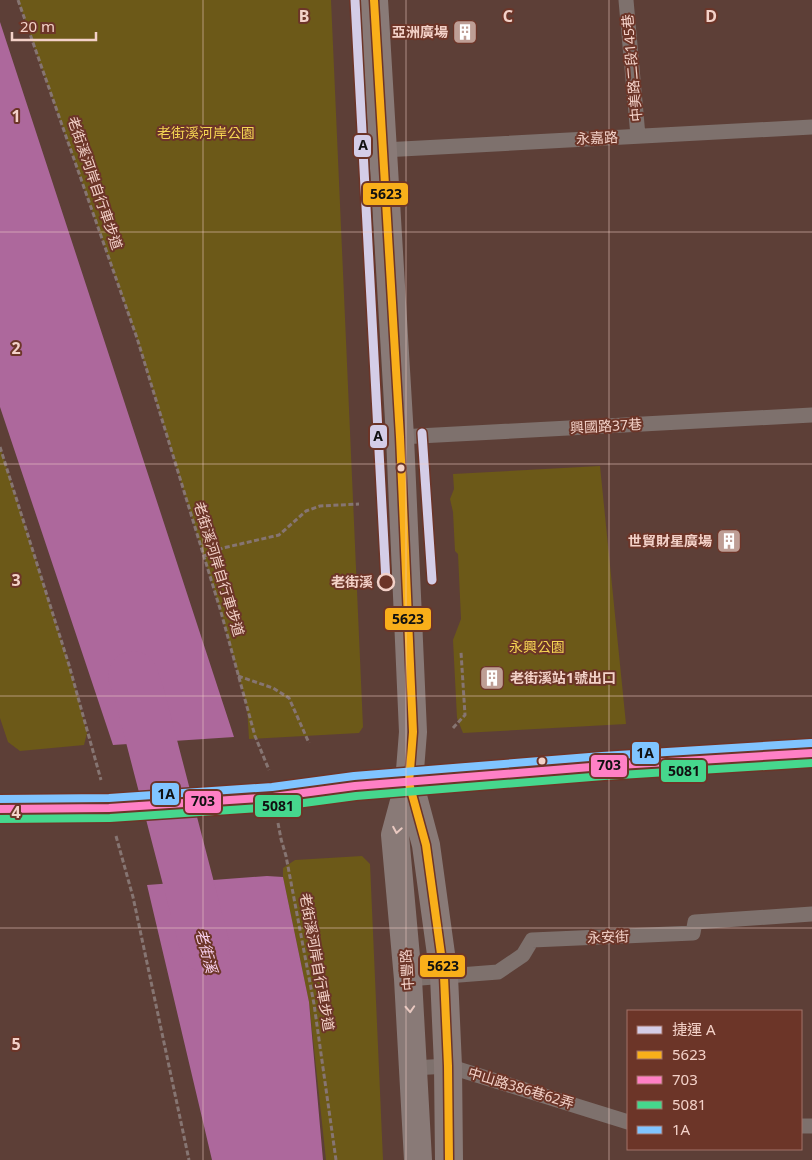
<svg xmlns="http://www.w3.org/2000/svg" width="812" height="1160" font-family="'Noto Sans','Noto Sans TC',sans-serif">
<rect width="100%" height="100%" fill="#5d3f37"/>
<!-- green -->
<path fill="#6c5918" d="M18 0H331L363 727 359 733 249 739 247 706 221 612 137 338Z
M0 447 69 665 87 733 84 745 20 751 8 742 0 718Z
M600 466 626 724 463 733 457 718 453 640 461 619 458 554 455 551 453 512 450 499 454 489 453 474Z
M362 856 370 864 383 1160H326L309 1002 283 877V868L295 860Z"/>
<!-- water -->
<path fill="#ad689c" d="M0 22 234 737 113 745 0 407Z
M267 876 283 877 309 1002 323 1160H212L147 885Z"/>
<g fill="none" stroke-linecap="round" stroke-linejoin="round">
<!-- river -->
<path stroke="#ad689c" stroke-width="50" d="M133 676 139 693 205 947"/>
<!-- path -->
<path stroke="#867572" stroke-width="3" stroke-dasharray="5 2.5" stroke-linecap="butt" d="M18 0 137 338 221 612 255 736 269 770
M0 447 69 665 101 780
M204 556 223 548 279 535 306 511 320 506 359 504
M238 676 273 688 289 698 309 743
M453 728 465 715 461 652
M278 823 281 839 286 856 314 1004 336 1160
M116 836 133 897 189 1160"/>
<!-- service -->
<path stroke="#7e716d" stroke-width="15" d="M626 0 638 136
M383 150 812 127
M400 437 812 415
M408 979 498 972 523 955 532 940 693 933 695 922 812 914
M413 1068 448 1066 628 1122
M801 1126H812"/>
<!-- minor -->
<path stroke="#7e716d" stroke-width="28" d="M0 809 109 808 273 797 355 786 603 766 812 753"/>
<!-- secondary -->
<path stroke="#897a77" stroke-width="28" d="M374 0 400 437 413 732 409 783 395 835 408 979 418 1160
M410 785 426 845 444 976 448 1066 449 1160"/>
<defs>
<path id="bus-1" d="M374 0 400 437 413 732 409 783 426 845 444 976 448 1066 449 1160"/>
<path id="bus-2" d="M0 809 109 808 273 797 355 786 603 766 812 753"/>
<path id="bus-3" d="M0 819 110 818 274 807 356 796 604 776 812 763"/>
<path id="bus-4" d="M0 799 109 798 272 787 354 776 602 756 811 743"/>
</defs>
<!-- bus-1 casing -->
<use href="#bus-1" stroke="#6c3528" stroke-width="11"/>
<!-- bus-2 casing -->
<use href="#bus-2" stroke="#6c3528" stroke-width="11"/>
<!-- bus-3 casing -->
<use href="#bus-3" stroke="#6c3528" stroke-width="11"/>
<!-- bus-4 casing -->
<use href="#bus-4" stroke="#6c3528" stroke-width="11"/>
<!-- bus-1 -->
<use href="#bus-1" stroke="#f9af1a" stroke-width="8"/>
<!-- bus-2 -->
<use href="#bus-2" stroke="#ff80c5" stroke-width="8"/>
<!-- bus-3 -->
<use href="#bus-3" stroke="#46d78d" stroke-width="8"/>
<!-- bus-4 -->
<use href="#bus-4" stroke="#80c4ff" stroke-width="8"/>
<defs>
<path id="metro-1" d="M355 0 386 582
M422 433 432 580"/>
</defs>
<!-- metro-1 casing -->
<use href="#metro-1" stroke="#6c3528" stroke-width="12"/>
<!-- metro-1 -->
<use href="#metro-1" stroke="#d4cde7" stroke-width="9"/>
</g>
<!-- one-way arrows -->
<defs><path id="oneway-chevron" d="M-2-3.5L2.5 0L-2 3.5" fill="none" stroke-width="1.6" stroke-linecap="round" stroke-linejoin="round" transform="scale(1.25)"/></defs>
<g stroke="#e8c8c0">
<use href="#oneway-chevron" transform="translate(397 830) rotate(100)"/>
<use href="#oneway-chevron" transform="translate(410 1009) rotate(87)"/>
</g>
<!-- grid -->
<path fill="none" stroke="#f3d1c8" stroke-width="1" stroke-opacity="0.55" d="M203 0V1160M406 0V1160M609 0V1160M0 232H812M0 464H812M0 696H812M0 928H812"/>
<!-- icons -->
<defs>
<symbol id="building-square" viewBox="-11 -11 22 22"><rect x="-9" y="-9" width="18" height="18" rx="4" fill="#be9e95" stroke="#6c3528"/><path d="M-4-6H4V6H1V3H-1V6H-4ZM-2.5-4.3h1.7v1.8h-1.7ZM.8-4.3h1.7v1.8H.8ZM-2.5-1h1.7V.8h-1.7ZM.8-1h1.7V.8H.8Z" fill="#fff"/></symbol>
</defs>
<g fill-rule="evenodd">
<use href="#building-square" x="451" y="18" width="28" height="28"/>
<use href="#building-square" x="715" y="527" width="28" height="28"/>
<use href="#building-square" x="478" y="664" width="28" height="28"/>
</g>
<!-- markers -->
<g fill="#f3d1c8" stroke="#6c3528" stroke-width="2">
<circle cx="401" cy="468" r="4.5"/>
<circle cx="542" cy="761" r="4.5"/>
</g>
<circle fill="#6c3528" stroke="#f3d1c8" stroke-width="2.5" cx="386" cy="582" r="8"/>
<g text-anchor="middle" stroke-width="4" stroke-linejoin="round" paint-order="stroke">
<!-- poi labels -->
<g font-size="14" font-weight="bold" fill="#f3d1c8" stroke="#6c3528" text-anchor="end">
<text x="448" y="37">亞洲廣場</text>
<text x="712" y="546">世貿財星廣場</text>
<text x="510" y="683" text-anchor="start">老街溪站1號出口</text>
</g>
<!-- street labels -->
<g font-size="14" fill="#f3d1c8" stroke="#6c3528">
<text transform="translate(632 68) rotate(-95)" y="5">中美路二段145巷</text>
<text transform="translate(597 138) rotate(-3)" y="5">永嘉路</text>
<text transform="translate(95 183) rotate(71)" y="5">老街溪河岸自行車步道</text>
<text transform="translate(606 426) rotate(-3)" y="5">興國路37巷</text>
<text transform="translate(219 569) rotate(73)" y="5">老街溪河岸自行車步道</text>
<text transform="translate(608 937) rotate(-2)" y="5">永安街</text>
<text transform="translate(317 962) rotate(80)" y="5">老街溪河岸自行車步道</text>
<text transform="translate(407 970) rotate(-94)" y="5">中豐路</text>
<text transform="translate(521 1088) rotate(17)" y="5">中山路386巷62弄</text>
</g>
<!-- park labels -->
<g font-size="14" fill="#f5d553" stroke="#6c3528">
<text x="206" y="138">老街溪河岸公園</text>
<text x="537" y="652">永興公園</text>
</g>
<!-- stop labels -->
<g font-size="14" font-weight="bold" fill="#f3d1c8" stroke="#6c3528" text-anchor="end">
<text x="373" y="587">老街溪</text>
</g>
<!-- water labels -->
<g font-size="15" font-style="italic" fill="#f8d0ee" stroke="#6c3528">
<text transform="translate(206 951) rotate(75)" y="5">老街溪</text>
</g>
</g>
<g font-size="16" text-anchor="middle" font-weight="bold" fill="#f3d1c8" stroke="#6c3528" stroke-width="4" stroke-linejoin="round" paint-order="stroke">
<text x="304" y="22">B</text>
<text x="508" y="22">C</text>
<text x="711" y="22">D</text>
<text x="16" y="122">1</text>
<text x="16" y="354">2</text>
<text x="16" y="586">3</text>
<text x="16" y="818">4</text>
<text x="16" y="1050">5</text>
</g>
<g stroke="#6c3528" stroke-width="2">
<rect x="353" y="134" width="19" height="24" rx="5" fill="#d4cde7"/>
<rect x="362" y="182" width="47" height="24" rx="5" fill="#f9af1a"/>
<rect x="369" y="424" width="19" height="25" rx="5" fill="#d4cde7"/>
<rect x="384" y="607" width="48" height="24" rx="5" fill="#f9af1a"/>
<rect x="631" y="741" width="29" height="24" rx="5" fill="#80c4ff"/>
<rect x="590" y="754" width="38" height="24" rx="5" fill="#ff80c5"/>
<rect x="660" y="759" width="47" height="24" rx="5" fill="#46d78d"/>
<rect x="151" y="782" width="29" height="24" rx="5" fill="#80c4ff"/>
<rect x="184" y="790" width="38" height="24" rx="5" fill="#ff80c5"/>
<rect x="254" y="794" width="48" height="24" rx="5" fill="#46d78d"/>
<rect x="419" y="954" width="47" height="24" rx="5" fill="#f9af1a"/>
</g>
<g font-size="14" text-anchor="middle" font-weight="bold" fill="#111">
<text x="363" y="150">A</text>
<text x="386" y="199">5623</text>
<text x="378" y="441">A</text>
<text x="408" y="624">5623</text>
<text x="645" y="758">1A</text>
<text x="609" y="770">703</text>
<text x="684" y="776">5081</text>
<text x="166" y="799">1A</text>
<text x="203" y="806">703</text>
<text x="278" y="811">5081</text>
<text x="443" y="971">5623</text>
</g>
<!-- legend -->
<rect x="627" y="1010" width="175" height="140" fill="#6c3528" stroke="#a27368"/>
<rect x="637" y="1026" width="25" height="8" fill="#d4cde7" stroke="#a27368"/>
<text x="672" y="1035" font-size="15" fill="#f3d1c8">捷運 A</text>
<rect x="637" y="1051" width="25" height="8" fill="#f9af1a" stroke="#a27368"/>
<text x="672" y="1060" font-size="15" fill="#f3d1c8">5623</text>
<rect x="637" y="1076" width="25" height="8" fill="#ff80c5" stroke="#a27368"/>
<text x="672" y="1085" font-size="15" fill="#f3d1c8">703</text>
<rect x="637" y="1101" width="25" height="8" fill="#46d78d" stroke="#a27368"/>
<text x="672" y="1110" font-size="15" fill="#f3d1c8">5081</text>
<rect x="637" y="1126" width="25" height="8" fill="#80c4ff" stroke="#a27368"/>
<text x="672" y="1135" font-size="15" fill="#f3d1c8">1A</text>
<!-- scale -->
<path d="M12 32v8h84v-8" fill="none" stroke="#f3d1c8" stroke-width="2.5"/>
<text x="20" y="32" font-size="15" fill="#f3d1c8" stroke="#6c3528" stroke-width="4" paint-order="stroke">20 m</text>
</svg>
